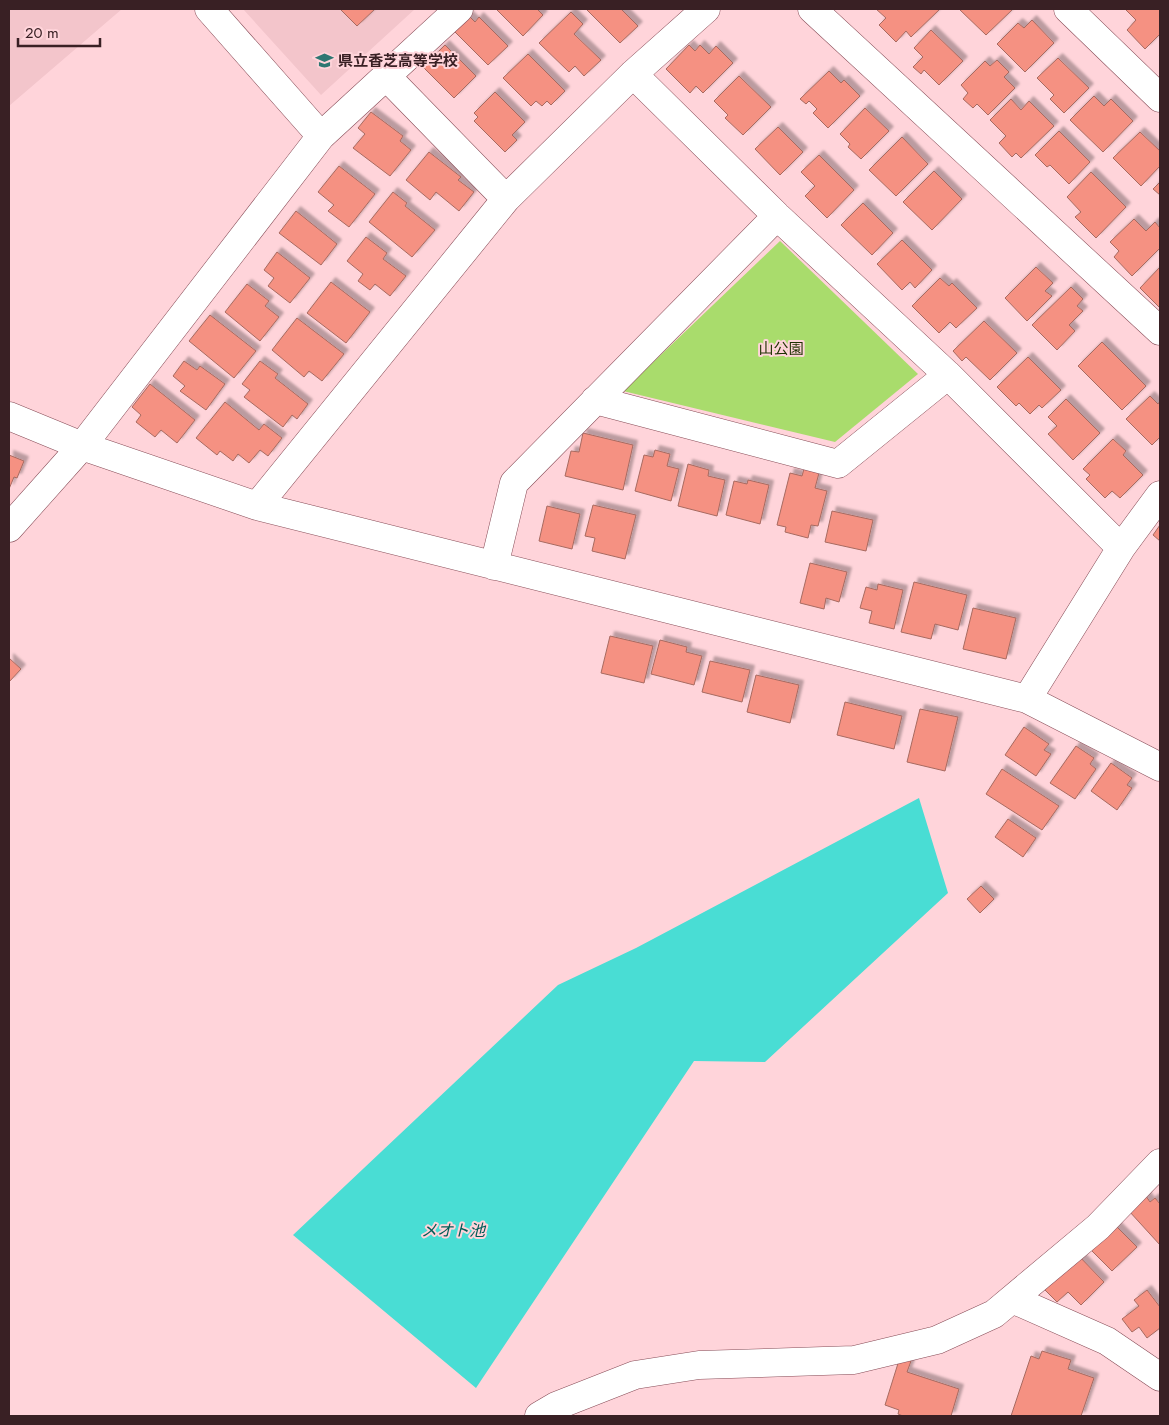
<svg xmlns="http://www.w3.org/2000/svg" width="1169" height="1425" font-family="Jost,'Noto Sans JP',sans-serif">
<defs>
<filter id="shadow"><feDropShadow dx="4.5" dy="-4.5" stdDeviation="1" flood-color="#0004"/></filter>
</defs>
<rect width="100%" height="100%" fill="#ffd4da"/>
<!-- built -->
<path fill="#f3c5cb" d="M9 9H122L9 106Z
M243 9H340L357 26 375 9H415L321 95Z"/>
<!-- green -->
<path fill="#a9dc6c" d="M780 241 918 374 835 442 623 391Z"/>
<!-- water -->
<path fill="#49ddd4" d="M919 798 948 893 765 1062 694 1061 476 1388 293 1235 558 985 636 948Z"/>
<!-- building -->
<path fill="#f59182" stroke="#a76a60" filter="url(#shadow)" d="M340 9H375L357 26Z
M496 9H537L543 15 523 36Z
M586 9H621L638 26 620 43Z
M876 9H940L911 37 906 31 896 42 879 25 886 18Z
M959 9H1013L986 35Z
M1125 9H1160V34L1145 49 1127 30 1136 20Z
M571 12 583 24 574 34 601 60 584 76 575 66 569 72 539 43Z
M468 15 475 22 479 17 508 46 488 65 453 30Z
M1032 20 1054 43 1025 72 997 44 1018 23 1024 28Z
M931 30 963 61 939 85 924 70 921 74 913 67 923 57 914 48Z
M445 45 476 76 454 98 423 67Z
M689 45 695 51 700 45 709 54 716 46 733 63 703 93 696 86 690 93 666 69Z
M528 54 565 91 551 105 547 101 542 106 536 101 531 106 503 78Z
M1058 58 1089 88 1064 113 1050 99 1054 95 1037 78Z
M997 60 1009 72 1004 77 1015 88 988 115 977 104 973 108 963 99 968 93 961 85 985 61 990 66Z
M829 71 841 83 844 80 860 96 828 128 813 113 817 109 809 101 806 104 800 99Z
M739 76 771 107 743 135 725 118 728 115 714 101Z
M495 92 525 122 512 135 517 140 505 152 474 121 478 117 474 113Z
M1094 96 1104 106 1111 99 1133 121 1103 152 1070 120Z
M1011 99 1021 110 1029 101 1054 126 1021 158 1016 153 1012 157 999 143 1006 136 990 120Z
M865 108 889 131 861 159 848 147 850 144 840 134Z
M371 112 403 136 400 141 411 150 390 176 353 148 365 134 358 128Z
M778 127 803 152 780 175 755 149Z
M1059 131 1090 162 1069 184 1050 165 1047 167 1035 155Z
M1140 132 1160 151V166L1141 186 1113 158Z
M902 137 928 164 896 196 869 170Z
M429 152 461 177 458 180 474 192 459 211 436 192 430 200 406 180Z
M819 155 854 190 827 218 805 196 815 186 801 172Z
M339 166 375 194 349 227 328 211 334 205 318 192Z
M934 171 962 199 932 230 903 202Z
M1091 172 1126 207 1096 238 1075 217 1081 212 1067 197Z
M1160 182V195L1153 189Z
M393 192 407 203 405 206 435 230 412 257 369 222Z
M863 203 893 233 872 255 841 225Z
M296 211 337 244 321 265 279 233Z
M1134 219 1146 231 1155 222 1160 228V248L1132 276 1114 257 1119 251 1110 242Z
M366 237 387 253 383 259 406 276 390 296 375 284 370 290 358 281 363 274 347 261Z
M902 240 932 270 915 288 910 282 902 290 877 264Z
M277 252 310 278 290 303 268 286 274 278 264 270Z
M1036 267 1053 283 1045 291 1052 296 1027 321 1005 298Z
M1160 267V308L1140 288Z
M940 278 949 286 952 283 977 308 956 328 950 322 939 333 912 306Z
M331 282 370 312 346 343 307 313Z
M247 284 269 301 265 306 279 317 260 341 225 312Z
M1071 287 1083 299 1077 306 1083 311 1069 325 1075 331 1057 350 1032 325Z
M210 315 256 351 234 378 189 341Z
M297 318 344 354 322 381 309 371 304 377 272 350Z
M984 321 1017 353 990 380 966 357 962 361 953 351Z
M1102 342 1146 386 1122 410 1078 366Z
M1028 357 1061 390 1042 408 1039 405 1030 414 1019 403 1016 406 997 387Z
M184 361 197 370 200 366 225 384 206 410 180 391 185 386 173 376Z
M260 361 278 374 275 378 308 404 297 419 292 415 283 427 244 397 250 390 242 384Z
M150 384 195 420 177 443 161 430 155 437 136 422 141 415 132 407Z
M1150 396 1158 404 1160 401V437L1152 445 1126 419Z
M1066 399 1100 433 1073 460 1048 434 1057 426 1048 417Z
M225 402 259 430 264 424 282 438 268 456 260 450 249 463 238 454 233 461 220 451 217 455 196 438Z
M583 433 633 445 623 490 565 476 571 451 579 452Z
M1113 439 1126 451 1123 455 1143 475 1120 498 1112 491 1105 498 1086 479 1090 475 1083 469Z
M655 450 670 454 667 466 679 469 671 501 635 491 644 455 653 457Z
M9 455 24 461 17 478 14 477 9 489Z
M688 464 709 470 708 476 725 480 717 516 678 506Z
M804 469 819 473 815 488 827 491 818 526 811 525 808 538 785 532 786 527 777 525 790 473 802 476Z
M748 480 769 485 760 524 726 515 734 481 747 484Z
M593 505 636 515 625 559 592 551 595 538 585 536Z
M547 506 580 514 572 549 539 541Z
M832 511 873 520 866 551 825 542Z
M1160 525V541L1153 535Z
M810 563 847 572 839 602 826 598 824 609 800 603Z
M914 582 967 595 958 630 935 624 931 639 901 632Z
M878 584 903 590 894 629 869 623 872 611 860 608 866 587 877 590Z
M973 608 1016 618 1006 659 963 649Z
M610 636 653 646 644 683 601 673Z
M660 640 687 647 686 652 702 656 694 685 651 674Z
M9 658 21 669 9 682Z
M710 661 750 670 742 702 702 692Z
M756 675 799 685 790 723 747 712Z
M845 702 902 716 894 749 837 735Z
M920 709 958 717 945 771 907 762Z
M1024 727 1049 744 1044 750 1051 754 1036 776 1005 755Z
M1076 746 1094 758 1090 764 1096 769 1075 799 1050 783Z
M1111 763 1132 778 1127 785 1132 788 1117 810 1091 791Z
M1002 769 1059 806 1042 830 986 794Z
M1008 819 1036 838 1023 857 995 837Z
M981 886 994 899 980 913 967 899Z
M1146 1196 1150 1202 1155 1198 1160 1204V1245L1129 1211Z
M1111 1221 1137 1247 1112 1271 1086 1245Z
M1076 1253 1104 1282 1081 1305 1068 1292 1057 1302 1042 1287Z
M1147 1290 1160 1307V1328L1147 1338 1139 1327 1132 1332 1122 1319 1139 1306 1134 1300Z
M1042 1351 1071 1360 1068 1369 1094 1378 1081 1416H1011L1031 1356 1039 1359Z
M900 1357 911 1361 907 1372 959 1389 951 1416H903L898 1414 899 1410 885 1405Z"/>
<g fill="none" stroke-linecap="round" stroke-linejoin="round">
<defs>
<path id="minor" d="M209 9 321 136
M812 9 1160 331
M1068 9 1160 98
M633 74 777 216 948 375 1121 548
M386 76 506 199
M595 400 838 464 948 375
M9 416 82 446 257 506 1027 699 1160 767
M257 506 506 199 633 74 706 9
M9 528 82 446 321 136 459 9
M494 566 514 483 777 216
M1027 699 1121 548 1160 495
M1012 1299 1107 1341 1160 1377
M539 1416 556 1406 635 1375 699 1365 854 1360 937 1340 994 1314 1098 1227 1160 1163"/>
</defs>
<!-- minor casing -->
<use href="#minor" stroke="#874c57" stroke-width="29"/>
<!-- minor -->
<use href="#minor" stroke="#fff" stroke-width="28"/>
</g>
<!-- icons -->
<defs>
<symbol id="school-bare" viewBox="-9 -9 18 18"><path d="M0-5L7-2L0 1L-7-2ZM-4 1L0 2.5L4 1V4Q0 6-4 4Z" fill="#2e7772" stroke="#ffd4da" stroke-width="2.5" paint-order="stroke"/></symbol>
</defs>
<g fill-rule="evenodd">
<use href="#school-bare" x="312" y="48" width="25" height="25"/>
</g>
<g text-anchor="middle" stroke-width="4" stroke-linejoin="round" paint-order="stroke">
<!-- poi labels -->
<g font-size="15" font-weight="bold" fill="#392024" stroke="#ffd4da" text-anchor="start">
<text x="338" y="66">県立香芝高等学校</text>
</g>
<!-- park labels -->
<g font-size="15" fill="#1e3001" stroke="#ffd4da">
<text x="781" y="354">山公園</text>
</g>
<!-- water labels -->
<g font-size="16" font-style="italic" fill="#005b56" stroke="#ffd4da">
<text x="453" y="1236">メオト池</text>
</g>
</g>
<!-- border -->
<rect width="1169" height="1425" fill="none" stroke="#392024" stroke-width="20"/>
<!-- scale -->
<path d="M18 38v8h82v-8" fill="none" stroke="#392024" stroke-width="2.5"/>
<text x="25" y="38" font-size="15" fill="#392024" stroke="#ffd4da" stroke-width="4" paint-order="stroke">20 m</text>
</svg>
